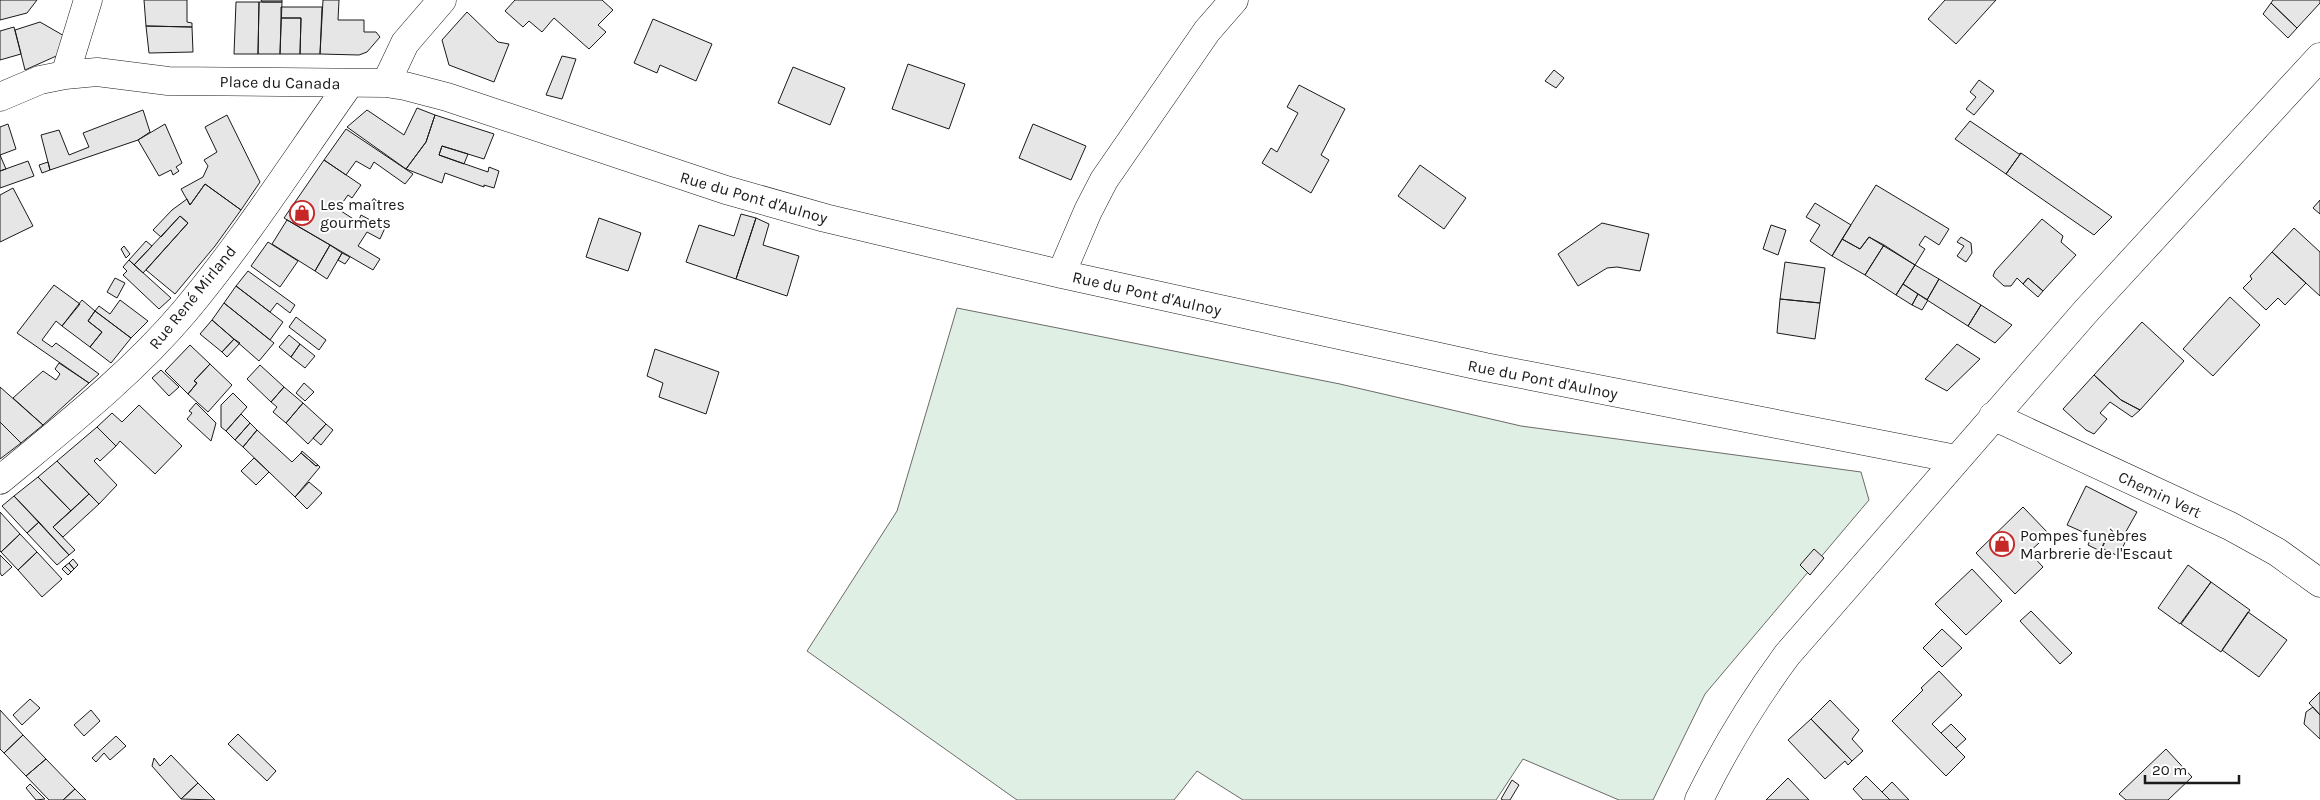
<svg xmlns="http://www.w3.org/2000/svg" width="2320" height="800" font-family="Karla,sans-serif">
<rect width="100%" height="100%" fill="#fff"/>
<!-- green -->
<path fill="#e0efe3" stroke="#6a6a6a" d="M957 308 1340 384 1521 426 1861 472 1869 500 1705 694 1653 800H1619L1523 759 1496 800H1243L1197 771 1174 800H1017L807 651 897 511Z"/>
<!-- building -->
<path fill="#e6e6e6" stroke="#1a1a1a" d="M0 0H37L27 13 0 20Z
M144 0H187V22L192 23V27L146 26Z
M261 0H282V2H262Z
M323 0H339L338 20H364V32H376L380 37 367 52 359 55 320 54Z
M515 0H602L613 10 598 25 606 32 589 49 554 18 542 32 529 21 523 27 505 11Z
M1945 0H1996L1956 44 1928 19Z
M2273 0H2320V3L2297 28 2271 3Z
M236 2H259L258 54H234Z
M259 2H282L280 54H258Z
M2271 3 2297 28 2288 38 2263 14Z
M281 7H322L320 54H300L301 18H281Z
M467 12 498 42 509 44 494 82 449 65 442 40Z
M281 18H301L300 54H280Z
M653 19 712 44 696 81 660 65 657 73 634 63Z
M40 22 66 37 63 53 25 70 15 30Z
M146 26 192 27 193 52 149 53Z
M14 27 21 54 0 60V31Z
M562 56 576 59 562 99 546 95Z
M908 64 965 84 949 129 892 109Z
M793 67 845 88 830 125 778 103Z
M1554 70 1564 78 1556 88 1545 81Z
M1979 80 1994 91 1974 115 1966 109 1976 97 1970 92Z
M1299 85 1345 109 1321 155 1329 160 1311 193 1262 163 1271 148 1277 152 1298 113 1287 107Z
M417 108 435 115 426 142 406 169 347 127 367 110 404 135Z
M143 110 150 132 138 140 50 170 41 135 59 130 69 155 89 147 83 133Z
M227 115 260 182 241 210 205 184 190 205 181 189 203 177 208 166 204 160 217 152 205 127Z
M435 115 494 134 484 159 442 146 439 155 488 172 489 167 499 171 494 188 484 185V187L445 173 442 183 406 169 426 142Z
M1970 121 2019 154 2021 153 2006 174 1955 139Z
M8 124 16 149 0 155V127Z
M165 124 182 163 176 167 179 171 173 175 171 170 159 176 138 140Z
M1033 124 1086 146 1071 180 1019 158Z
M346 129 413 174 405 184 374 162 370 169 356 161 346 175 324 160Z
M442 146 468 154 464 164 439 155Z
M2021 153 2112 217 2094 235 2006 174Z
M0 155 6 169 0 171Z
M324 160 361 185 352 198 348 195 338 209 358 222 361 215 385 228 380 239 367 232 358 246 380 259 373 270 284 218Z
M28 161 34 176 0 188V171Z
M48 162 50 170 42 173 39 165Z
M1420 165 1466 198 1444 229 1398 196Z
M205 184 241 210 215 246 175 294 146 270 188 223 180 216 161 237 153 230 172 210 187 199 190 205Z
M1876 185 1949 229 1939 245 1925 236 1919 245 1925 249 1915 265 1869 237 1860 249 1842 239Z
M13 188 33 226 0 242V195Z
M2320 200V214L2313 208Z
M1815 203 1851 225 1832 256 1810 241 1820 225 1806 217Z
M741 214 756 218 736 279 686 262 699 225 734 236Z
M180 216 188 223 143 273 134 265Z
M599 218 641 233 628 271 586 257Z
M756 218 769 224 763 245 799 256 787 296 736 279Z
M2042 219 2063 236 2061 242 2076 255 2043 291 2028 278 2023 284 2017 278 2011 286H2004L1993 276 1995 271Z
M287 220 330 245 315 271 272 244Z
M1602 223 1649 234 1640 271 1617 267 1607 268 1578 286 1558 254Z
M1771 225 1786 230 1778 255 1763 249Z
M2294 228 2320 252V296L2272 252Z
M1869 237 1884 245 1865 275 1832 256 1842 239 1860 249Z
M1961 237 1971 243 1972 253 1966 262 1957 256 1964 246 1957 242Z
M146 241 152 246 134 265 129 260Z
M268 242 298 261 280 287 251 266Z
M330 245 342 253 327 279 315 271Z
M1884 245 1915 265 1896 295 1865 275Z
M124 246 130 254 126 258 121 249Z
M2272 252 2306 283 2285 305 2278 298 2266 310 2243 288 2252 279 2250 276Z
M342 253 350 257 345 264 338 260Z
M129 260 171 298 159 309 123 275 127 271 123 267Z
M1785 262 1825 268 1820 303 1780 299Z
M1915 265 1939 279 1927 300 1903 284Z
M248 271 295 305 290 313 277 303 270 312 236 286Z
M115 278 125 283 117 298 107 292Z
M2028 278 2043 291 2038 297 2023 284Z
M1939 279 1981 305 1968 326 1927 300Z
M1903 284 1918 294 1912 305 1896 295Z
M54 285 80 304 62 326 56 321 42 340 52 347 56 343 99 374 89 383 17 333Z
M236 286 283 322 270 340 224 303Z
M1918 294 1928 300 1922 310 1912 305Z
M2230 297 2260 325 2213 376 2183 349Z
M1780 299 1820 303 1815 339 1777 333Z
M82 300 95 311 88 321 102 332 90 347 62 326Z
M120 300 148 321 131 338 95 311 99 306 110 314Z
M224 303 274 343 259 361 212 320Z
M1981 305 2012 325 1995 343 1968 326Z
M95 311 131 338 111 363 90 347 102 332 88 321Z
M296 317 326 340 319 350 289 327Z
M212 320 234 339 222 352 200 334Z
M2142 322 2184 361 2140 410 2121 400 2094 375Z
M289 335 300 344 291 357 279 347Z
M234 339 240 343 227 357 222 352Z
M300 344 315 356 305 368 291 357Z
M1957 344 1980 359 1947 391 1925 379Z
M190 345 210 364 194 381 197 383 188 394 165 371Z
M655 349 719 372 706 414 659 397 663 383 647 376Z
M59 363 89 383 43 425 13 398 43 371 56 380 60 374 55 369Z
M210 364 232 385 208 412 188 394 197 383 194 381Z
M260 365 284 387 271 402 247 379Z
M161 370 179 387 169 396 152 378Z
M2094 375 2121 400 2140 410 2132 417 2110 402 2100 413 2107 419 2094 434 2086 430 2063 409Z
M304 383 314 392 305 401 296 393Z
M0 387 43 425 21 443 0 422Z
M284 387 303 403 286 423 273 412 277 407 271 402Z
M233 393 247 407 226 431 221 427V405Z
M196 403 216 423 211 441 187 419 192 413 189 411Z
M303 403 326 424 308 444 286 423Z
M139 405 182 446 155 474 120 441 116 446 97 427 112 413 122 422Z
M241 414 250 423 235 440 226 431Z
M0 422 21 443 0 459Z
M250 423 257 430 243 447 235 440Z
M326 424 333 430 321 445 313 438Z
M97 427 116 446 100 461 97 458 94 461 117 485 99 504 57 461Z
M257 430 292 462 301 453 316 466 318 465 320 467 295 497 243 447Z
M302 451 318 465 316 466 301 453Z
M254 458 269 472 256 485 241 471Z
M57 461 89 494 71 511 38 477Z
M38 477 71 511 53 527 75 550 69 555 14 496Z
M309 482 322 493 307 509 295 497Z
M2086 486 2137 512 2124 535 2111 529 2100 551 2088 545 2092 536 2067 525Z
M89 494 99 504 63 537 53 527Z
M14 496 39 522 27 533 2 506Z
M2023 507 2049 534 2029 552 2043 567 2015 594 1976 553Z
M0 512 20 534 1 552 0 551Z
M39 522 69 555 57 565 27 533Z
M2111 529 2128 537 2118 556 2102 548Z
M20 534 37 552 18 570 1 552Z
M1814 549 1824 558 1810 575 1800 565Z
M37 552 62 579 42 597 18 570Z
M0 555 12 567 2 576 0 573Z
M73 559 78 565 74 569 69 563Z
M69 563 74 569 71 572 65 566Z
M2188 565 2211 582 2180 624 2158 608Z
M65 566 71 572 68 575 62 569Z
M1972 569 2002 601 1966 635 1935 604Z
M2211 582 2250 610 2221 652 2181 624Z
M2031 611 2072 653 2060 664 2020 621Z
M2248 612 2287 640 2259 677 2222 650Z
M1942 629 1962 648 1942 667 1923 648Z
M1939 671 1962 695 1932 724 1965 757 1946 776 1892 721 1923 690 1921 688Z
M2320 692V715L2309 703Z
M30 699 40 708 22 725 13 715Z
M1830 700 1859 730 1852 739 1863 751 1852 761 1811 719Z
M2313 707 2320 715V739L2304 724 2306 712Z
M0 710 23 735 4 753 0 749Z
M91 710 100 721 84 736 74 725Z
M1811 719 1852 761 1848 765 1845 761 1825 779 1788 740Z
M1951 724 1966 739 1956 748 1941 733Z
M238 734 276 771 267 781 228 744Z
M23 735 46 759 26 776 4 753Z
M116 736 126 746 110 760 104 753 96 762 92 758Z
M2166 749 2192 777 2168 800H2126L2119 794Z
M171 755 198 783 181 799 152 766 154 758 160 766Z
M46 759 75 789 63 800H49L26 776Z
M1866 776 1890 800H1863L1853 789Z
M1788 778 1809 800H1766Z
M1512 780 1519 785 1510 800H1503L1501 799Z
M1892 782 1909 800H1890L1882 792Z
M198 783 215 800 181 799Z
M30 784 45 799 36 800 26 788Z
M75 789 86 800H63Z"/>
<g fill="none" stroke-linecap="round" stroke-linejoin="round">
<defs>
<path id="minor" d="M65 75 88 0
M386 83 405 43 442 0
M0 97 40 80 65 75 97 72 168 81 386 83 405 86 447 97 726 190 825 218 1061 274 1485 367 1956 459
M1061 274 1088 211 1104 180 1207 31 1234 0
M1993 416 2230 526 2277 552 2320 583
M0 480C64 427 131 375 185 311 245 239 296 159 350 83
M1699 800C1724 749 1753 701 1787 655L2087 310 2320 57"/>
</defs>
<!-- minor casing -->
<use href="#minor" stroke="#1a1a1a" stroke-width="29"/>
<!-- minor -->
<use href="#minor" stroke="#fff" stroke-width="28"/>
</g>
<!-- icons -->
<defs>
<symbol id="shop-ring" viewBox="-11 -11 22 22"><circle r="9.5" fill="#fff" stroke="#c62828" stroke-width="1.5"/><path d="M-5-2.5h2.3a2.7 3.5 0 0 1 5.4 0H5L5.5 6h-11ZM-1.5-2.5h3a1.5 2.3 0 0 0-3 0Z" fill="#c62828"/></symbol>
</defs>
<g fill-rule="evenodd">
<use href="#shop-ring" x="288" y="199" width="28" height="28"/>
<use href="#shop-ring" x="1988" y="530" width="28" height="28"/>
</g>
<g text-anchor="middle" stroke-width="4" stroke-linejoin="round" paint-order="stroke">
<!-- street labels -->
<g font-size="16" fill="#1a1a1a" stroke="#fff">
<text transform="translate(280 82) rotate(1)" y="6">Place du Canada</text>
<text transform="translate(754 197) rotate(16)" y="6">Rue du Pont d'Aulnoy</text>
<text transform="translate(1147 293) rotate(13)" y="6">Rue du Pont d'Aulnoy</text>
<text transform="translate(192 297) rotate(-51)" y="6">Rue René Mirland</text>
<text transform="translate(1543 379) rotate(11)" y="6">Rue du Pont d'Aulnoy</text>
<text transform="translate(2160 494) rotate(25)" y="6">Chemin Vert</text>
</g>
<!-- poi labels -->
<g font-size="16" fill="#1a1a1a" stroke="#fff" text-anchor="start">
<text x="320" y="210">Les maîtres<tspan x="320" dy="18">gourmets</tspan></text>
<text x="2020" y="541">Pompes funèbres<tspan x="2020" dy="18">Marbrerie de l'Escaut</tspan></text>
</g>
</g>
<!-- scale -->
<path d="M2145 775v8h94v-8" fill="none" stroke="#1a1a1a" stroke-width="2.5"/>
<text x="2152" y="775" font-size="15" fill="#1a1a1a" stroke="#ffffff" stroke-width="4" paint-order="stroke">20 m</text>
</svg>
